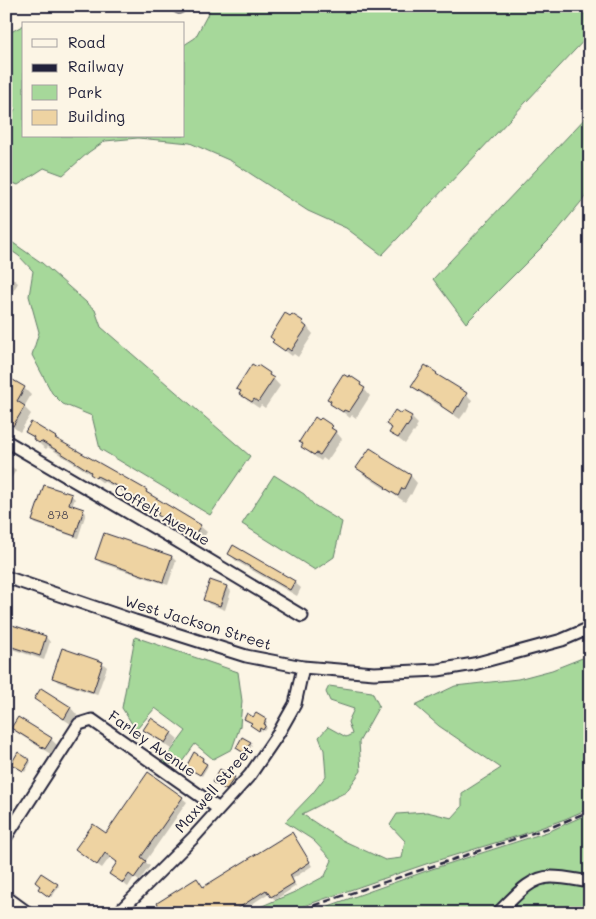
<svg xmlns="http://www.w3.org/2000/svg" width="596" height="919" font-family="Mali,sans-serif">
<rect width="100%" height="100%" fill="#fcf5e5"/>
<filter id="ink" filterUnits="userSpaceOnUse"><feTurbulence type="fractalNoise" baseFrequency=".02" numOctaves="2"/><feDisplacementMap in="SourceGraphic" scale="10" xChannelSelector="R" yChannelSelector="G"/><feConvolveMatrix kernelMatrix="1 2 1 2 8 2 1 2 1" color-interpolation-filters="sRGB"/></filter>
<g filter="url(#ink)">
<!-- green -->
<path fill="#a6d89a" stroke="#647d6a" d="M210 6H590V34L382 255 346 228 308 211 231 161 190 143 138 138 105 141 89 152 63 175 44 168 18 185 6 180V123L16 108 6 100V54L11 32 24 25V136H184V45L195 38 210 10Z
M590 113V191L553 236 466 323 433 279Z
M6 238 42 263 95 310 101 327 250 456 210 515 100 449 92 416 63 404 52 393 32 355 39 332 29 296 33 271 19 256 6 247Z
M274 475 304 494 314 505 342 522 334 557 315 570 242 524Z
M135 637 238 672 242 701 240 726 232 749 213 759 195 744 179 766 163 762 186 731 155 708 136 730 122 708Z
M590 655V808L565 819 521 835 429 863 283 913H246L297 891 325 876 332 860 313 840 285 822 312 794 326 776 324 750 319 737 328 727 346 737 352 734 348 722 354 709 330 701 326 692 329 686 372 692 379 706 359 742 361 771 346 792 302 814 340 839 385 860 402 858 405 841 390 825 397 814 427 812 452 818 462 807V793L501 768 439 726 415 705 455 686 518 679 552 670Z
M590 813V913H309L432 869 550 831Z"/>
<!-- shadow -->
<path fill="#0003" d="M6 273 18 283 7 301H6Z
M292 315 303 322 313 334 298 357 294 354 292 356 274 342Z
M269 374 280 386 265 408 261 405 259 408 247 400 238 388Z
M360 384 370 396 356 418 352 415 350 418 332 403Z
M413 386 466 394 472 400 466 413 465 412 460 419 419 392Z
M24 388 31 395 24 407 31 414 20 432 6 422V417Z
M411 417 418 424 416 427 417 428 414 433 413 432 405 444 390 432 393 429 388 424Z
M31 424 56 438 61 443 146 491 151 496 200 526 207 532 202 540 172 522 170 524 153 509 138 500 137 502 115 487 104 482 103 483 91 474 48 447 46 449 42 446 27 432Z
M332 427 342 439 327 461 323 458 321 461 310 453 300 442Z
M381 456 385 461 411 476 417 483 411 495 410 494 405 502 364 475 358 468Z
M6 463 16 470 6 487Z
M71 495 75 499 72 506 83 510 86 513 78 538 36 524 33 521Z
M230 554 294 582 301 588 297 596 236 561Z
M172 557 176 561 168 585 101 563 97 559Z
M211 582 227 587 231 591 225 610 209 604 205 600Z
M6 624 46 637 50 642 44 660 6 647Z
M102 663 107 667 97 695 58 682 53 677Z
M42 689 71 708 77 715 71 724 42 705 36 698Z
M254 719 265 720 267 722 265 726 267 728 265 731 262 729 261 731 253 727Z
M151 720 171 733 178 739 172 749 152 736 145 729Z
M13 728 51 739 58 746 52 755 19 734Z
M243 739 252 745 247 754 239 750Z
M203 759 204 761 203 763 208 766 202 776 189 768Z
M29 761 31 762 25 772 14 765Z
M234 778 236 780 228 791 215 783Z
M182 798 187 802 145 862 150 866 139 881 134 877 128 887 111 874 118 863 110 857 102 868 81 853 106 835Z
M294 837 312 866 292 879 296 886 275 900 269 893 238 913H161L197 879 204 888Z
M57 885 59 886 52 897 41 891V886Z"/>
<!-- building -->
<path fill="#eed3a2" stroke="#22223b" d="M285 313 290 316 292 314 303 321 302 323 307 327 291 351 287 348 285 351 272 342 274 340 270 337Z
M252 364 257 367 258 365 270 373 269 375 274 378 258 402 254 399 252 402 239 394 241 391 236 389Z
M425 365 437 373 436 374 467 393 459 407 458 406 453 414 441 406V404L411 386Z
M343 374 348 377 349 375 361 383 360 385 365 388 349 412 344 410 343 412 330 404 331 401 327 399Z
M6 376 25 387 17 401 25 406 13 426 6 422Z
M395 410 401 414 403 411 412 416 410 420 411 421 407 427 406 426 398 438 389 433 392 428 386 424Z
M315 417 319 420 321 418 333 426 331 428 336 431 320 455 316 453 314 455 301 447 303 444 299 442Z
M31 422 56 437 55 438 147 490 146 492 201 525 195 534 165 516 163 518 157 515 159 513 149 507 150 506 131 495 130 496 124 493 125 491 107 481 97 476 96 478 90 474 91 472 58 451 41 441 39 443 33 439 34 437 25 432Z
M370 448 381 455V457L411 475 404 489 402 488 398 496 385 488 386 487 356 468Z
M44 485 72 494 69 504 84 509 75 536 32 521Z
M104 533 172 556 163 582 95 559Z
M233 545 295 581 290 590 228 554Z
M210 580 227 586 220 606 203 600Z
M6 623 46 636 40 656 6 645Z
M62 648 103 662 93 692 52 678Z
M41 688 71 707 64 719 34 699Z
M247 713 253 717 256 713 266 719 264 724 266 725 263 730 260 728 259 731 250 725 252 723 244 719Z
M18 717 52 738 45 749 11 728Z
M151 718 172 732 165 743 143 730Z
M242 737 251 742 244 753 236 748Z
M18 752 30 760 23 771 11 764Z
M194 752 203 758 202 761 207 764 200 775 186 767Z
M220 769 235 777 226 790 212 782Z
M148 772 183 797 141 857 146 861 134 878 129 874 123 883 109 874 117 862 105 853 97 865 75 849 93 824 106 833Z
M292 832 310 862 290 875 294 883 271 897 266 890 231 913H162L157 903 197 878 203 887Z
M41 873 58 884 49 897 38 889 40 886 35 882Z"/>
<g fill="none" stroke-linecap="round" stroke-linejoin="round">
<defs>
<path id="minor" d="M177 6 179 7
M6 441 167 535 302 616
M6 577 135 621 246 656 303 667 374 673 438 670 474 664 562 640 590 628
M6 837 79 724 92 720 219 809
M6 897 28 913
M118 913 193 838 250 775 278 734 295 704 303 667
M498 913C513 899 529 877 551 877 564 877 577 880 590 882"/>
</defs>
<!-- minor casing -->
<use href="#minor" stroke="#22223b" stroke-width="15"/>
<!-- minor -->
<use href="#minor" stroke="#fcf5e5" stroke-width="11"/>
<!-- rail -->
<path stroke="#22223b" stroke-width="2.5" stroke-dasharray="8 4" stroke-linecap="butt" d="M291 913 554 826 590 811"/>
</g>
</g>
<g text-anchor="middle" stroke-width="4" stroke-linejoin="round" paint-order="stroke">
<!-- number labels -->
<g font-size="12" fill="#554e55">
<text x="58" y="519">878</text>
</g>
<!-- street labels -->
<g font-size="15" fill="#22223b" stroke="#fcf5e5">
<text transform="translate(162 515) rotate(30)" y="5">Coffelt Avenue</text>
<text transform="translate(198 623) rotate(17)" y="5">West Jackson Street</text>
<text transform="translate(152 744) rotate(35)" y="5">Farley Avenue</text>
<text transform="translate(214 789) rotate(-49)" y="5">Maxwell Street</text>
</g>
</g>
<!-- margin -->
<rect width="596" height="919" fill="none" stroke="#fcf5e5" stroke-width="25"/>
<rect x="12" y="12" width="571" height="894" fill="none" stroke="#22223b" stroke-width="2" filter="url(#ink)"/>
<!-- legend -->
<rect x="22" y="22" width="162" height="115" fill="#fcf5e5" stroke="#a5a1a1"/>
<rect x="32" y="39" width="25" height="8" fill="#fcf5e5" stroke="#a5a1a1"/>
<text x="68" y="48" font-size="15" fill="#22223b">Road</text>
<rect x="32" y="64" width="25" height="8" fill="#22223b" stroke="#a5a1a1"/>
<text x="68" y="72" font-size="15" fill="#22223b">Railway</text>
<rect x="32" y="85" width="25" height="15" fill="#a6d89a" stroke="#a5a1a1"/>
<text x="68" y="98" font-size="15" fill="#22223b">Park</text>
<rect x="32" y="110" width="25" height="15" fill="#eed3a2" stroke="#a5a1a1"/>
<text x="68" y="122" font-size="15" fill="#22223b">Building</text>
</svg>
